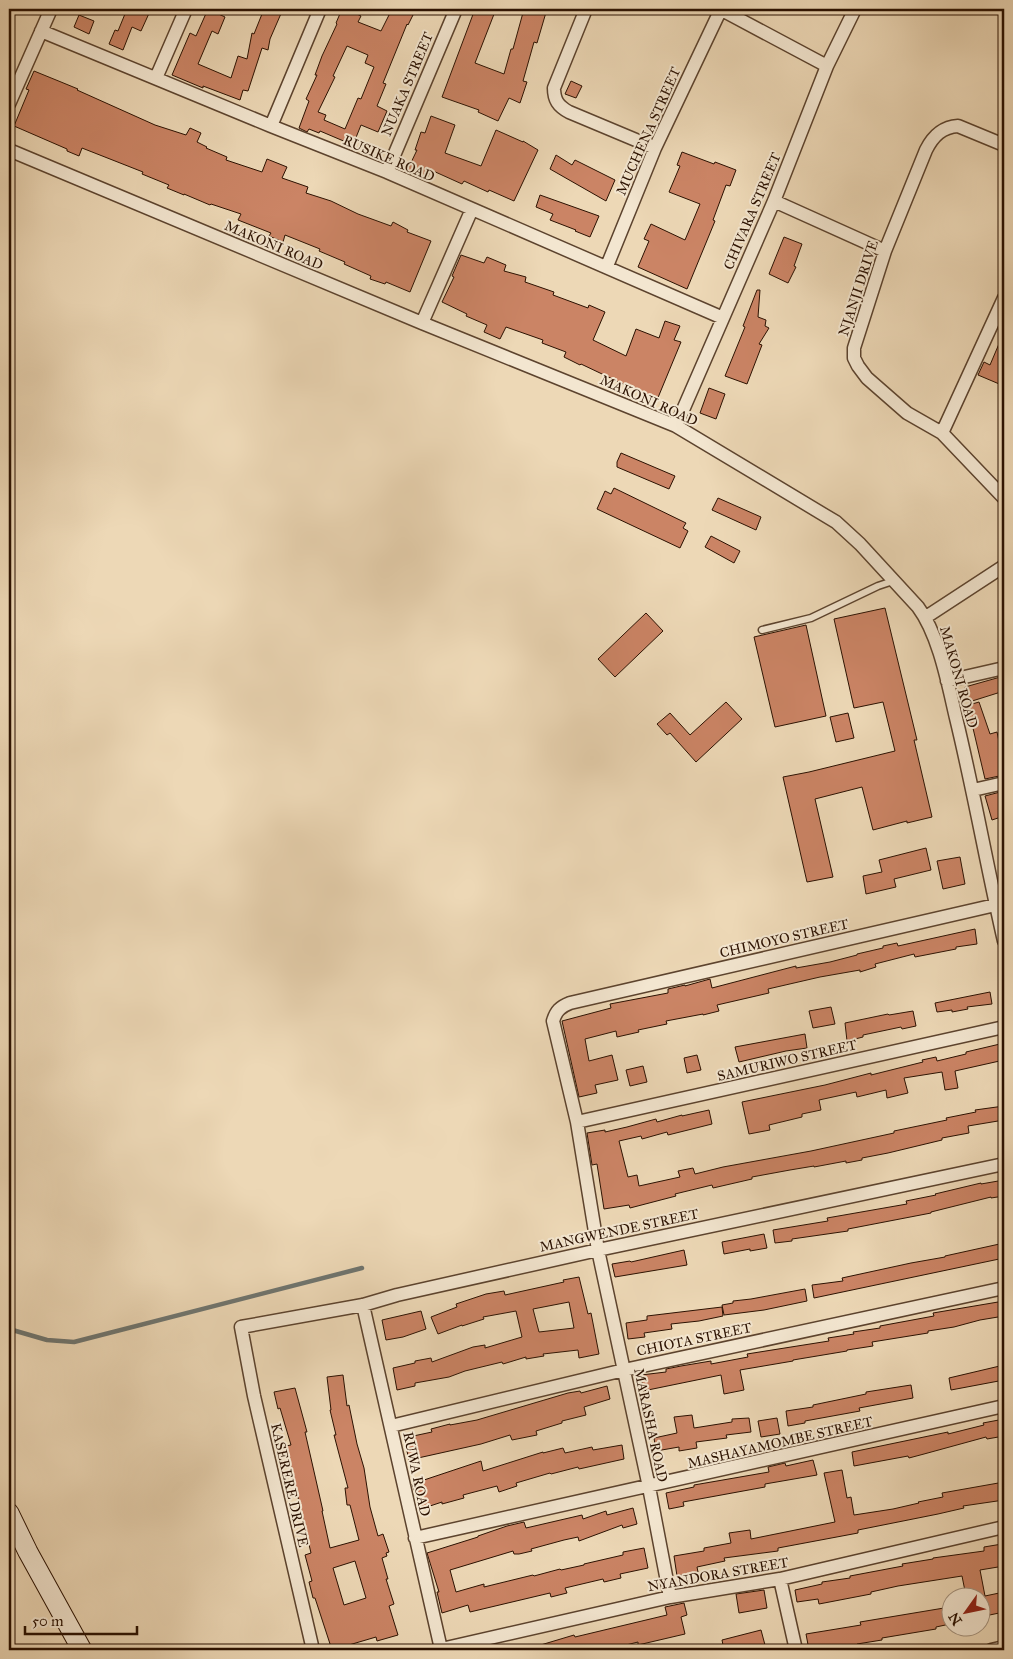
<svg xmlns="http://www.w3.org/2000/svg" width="1013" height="1659" font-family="'IM FELL Great Primer',serif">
<rect width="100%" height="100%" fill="#edd8b6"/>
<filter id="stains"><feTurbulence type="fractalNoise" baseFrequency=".004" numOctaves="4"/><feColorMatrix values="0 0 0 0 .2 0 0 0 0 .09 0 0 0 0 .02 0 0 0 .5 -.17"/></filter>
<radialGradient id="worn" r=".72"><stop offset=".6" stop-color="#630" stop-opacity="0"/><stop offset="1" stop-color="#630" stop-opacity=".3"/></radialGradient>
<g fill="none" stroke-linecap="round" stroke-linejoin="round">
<!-- stream -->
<path stroke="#6f756f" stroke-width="4.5" d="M9 1329 47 1340 74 1342 362 1268"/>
</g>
<!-- building -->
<path fill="#cb8465" stroke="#2b1101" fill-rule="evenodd" d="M127 9H151L141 31 132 27 123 50 109 44 115 30 118 31Z
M208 9 225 17 218 34 212 31 198 64 231 78 238 56 247 59 252 33 254 34 264 9H283L270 39 268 50 262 48 248 91 243 90 240 100 203 86V88L172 75 190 33 196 36Z
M342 9H347L361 16 358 22 381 31 392 9H416L408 25 407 24 383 83 386 84 377 106 387 111 378 132 361 125 353 145 320 131 319 133 309 129 307 132 299 128 309 101 306 99 317 75H315L322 56 337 24 336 23ZM347 46 368 55 365 63 374 67 361 99 358 98 345 129 324 120 326 115 318 112 335 77 333 76Z
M475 9H496L475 63 504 74 511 49H513L524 9H547L537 43 534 42 523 81 527 82 520 103 509 98 498 121 478 112 479 110 442 97Z
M79 15 94 21 89 34 74 27Z
M34 71 61 82 78 89 77 90 155 125 186 135 190 128 201 133 197 142 207 147 206 148 227 157 226 160 262 172 267 159 287 167 282 178 308 187 306 193 331 201 358 214 391 226 393 222 408 230 407 232 431 241 410 292 386 282 385 284 370 279 371 276 344 264 345 262 319 251 320 249 285 235 283 242 269 236 271 233 238 220 241 214 211 204 210 205 184 194V195L167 188 169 185 142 174 143 172 82 148 79 156 67 151V149L14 126 29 90 26 89Z
M571 81 582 86 576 98 565 94Z
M431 116 455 125 445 153 481 166 496 130 523 142V141L538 150 514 201 489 190 488 192 464 181 462 184 431 170 426 180 407 171 417 150H415L421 132 425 133Z
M682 152 714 164 715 162 736 170 730 186 726 185 713 220 715 221 687 289 638 267 649 241 644 239 651 224 685 240 700 204 669 192 680 166 677 165Z
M556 155 572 165 575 160 615 180 606 201 550 169Z
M540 195 599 216 590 237 575 231 576 230 550 220 553 214 536 207Z
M784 237 802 244 794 266 796 267 788 283 769 274Z
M461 255 484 263 487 257 506 265 504 271 526 277 525 282 554 292 553 295 588 308 589 305 605 312 593 340 626 356 636 329 659 338 665 321 680 326 674 340 681 342 657 400 640 393V392L581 364 580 365 564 357 566 352 542 343 543 340 506 327 500 339 484 332 487 325 466 316 467 314 442 302 454 277 452 276Z
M757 290H760L758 317 766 320 765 326 769 328 759 344 762 345 747 384 725 376 745 327 743 326Z
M1004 332V386L978 375 984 362 990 365Z
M709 388 725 394 716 419 700 413Z
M621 453 675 476 669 489 617 467V462Z
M614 488 686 523 683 528 688 531 680 548 597 509 605 491 611 494Z
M718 498 761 517 756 530 712 510Z
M711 536 740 551 734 563 705 547Z
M885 608 917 740H914L932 817 907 823V821L873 830 862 787 815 799 833 877 807 882 783 777 809 772 895 751 883 702 854 708 834 619Z
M646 613 663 631 615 677 598 659Z
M806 625 826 716 775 727 754 637Z
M1004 676V691L969 702 965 687Z
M726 702 742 719 696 762 670 733 667 735 657 724 670 713 690 735Z
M979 702 990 734 997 732 1004 765V775L985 779 972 724 967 726 962 707Z
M848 713 854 738 836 742 830 717Z
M1004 791V816L992 820 985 796Z
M926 848 931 870 894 879 896 887 866 894 863 876 882 872 879 860Z
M960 857 965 884 943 889 937 861Z
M975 929 977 944 956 947V949L915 957 914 954 875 964 876 967 860 972V970L820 977 768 989 769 993 717 1005 719 1011 703 1015V1014L666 1021 667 1024 638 1030 639 1032 617 1037 616 1031 585 1039 589 1061 612 1055 618 1080 595 1085 597 1093 579 1097 562 1021 611 1008 610 1004 668 993V989L685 985V986L710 979 712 988 796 966V968L830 962 857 955V954L883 948V946L897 943 898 946Z
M990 992 992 1004 967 1007 968 1009 952 1012V1010L937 1012 935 1003Z
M831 1007 835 1024 813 1028 809 1011Z
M913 1011 916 1026 902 1029 901 1027 863 1035V1037L847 1041 845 1023 888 1014 889 1015Z
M805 1034 807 1048 786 1051 739 1062 735 1047Z
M1000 1044 1004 1060 955 1071 958 1088 945 1090 942 1072 904 1078 908 1093 887 1098 886 1090 857 1097 856 1092 819 1100 821 1110 802 1114V1117L769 1125 770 1130 749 1134 742 1102 825 1085 871 1073V1075L923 1062 922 1060 936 1057 937 1061 966 1054V1052Z
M697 1055 701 1070 687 1073 684 1058Z
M643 1066 647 1082 630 1086 626 1070Z
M1004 1106V1120L968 1126 969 1133 942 1138V1140L888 1153 862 1158V1160L846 1163V1161L814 1167V1166L790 1170 752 1177V1179L713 1188 712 1185 675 1194 676 1196 630 1208 629 1205 604 1209 597 1164 592 1165 587 1133 605 1130V1132L627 1127 656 1119 657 1122 682 1115V1116L709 1110 712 1124 668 1135 667 1132 642 1139 641 1136 619 1141 628 1177 637 1175 639 1186 680 1177 678 1171 693 1168 695 1174 723 1167 811 1151 894 1133V1131L947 1120 946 1118 976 1112 975 1110Z
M1004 1180V1196L991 1198V1197L931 1212V1213L848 1229V1231L792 1239V1241L775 1243 773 1230 828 1221 827 1218 907 1204 906 1201 936 1195 935 1194 981 1183V1184Z
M764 1234 767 1248 750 1251V1249L724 1254 722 1242Z
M1004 1243V1258L814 1298 812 1285 843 1281 842 1278 911 1263 945 1257V1256Z
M684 1250 687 1265 615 1277 612 1264 630 1261 631 1262Z
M579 1277 588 1314 591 1313 599 1354 579 1358 578 1350 543 1354 544 1356 526 1359V1357L503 1364 502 1362 465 1371 449 1377 415 1383V1386L397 1390 393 1368 415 1363V1361L431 1358 432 1362 473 1347 485 1345V1348L522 1337 516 1311 483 1317 484 1319 462 1326V1325L438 1334 431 1317 457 1307 456 1304 486 1294 504 1291 505 1295 564 1282 563 1280ZM569 1302 574 1328 539 1332 533 1309Z
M805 1289 807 1301 764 1310 724 1315 722 1305 733 1303V1301L751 1299Z
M1004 1301V1316L980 1320 954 1327 928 1331V1333L872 1342 873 1346 847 1350V1351L793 1360V1361L740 1370 744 1390 724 1394 721 1375 643 1391 641 1375 666 1372V1369L681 1366 711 1361V1364L748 1357 747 1354 829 1341 828 1338 854 1334 853 1332 880 1328V1326L934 1316 933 1313Z
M722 1307 723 1316 699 1321 671 1324 672 1329 644 1333 645 1337 628 1339 626 1323 647 1320V1316Z
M421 1311 426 1329 403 1337 386 1340 382 1320Z
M1004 1365V1380L951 1390 949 1378Z
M343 1375 347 1406 349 1405 357 1444 364 1468 370 1507 378 1536 383 1534 389 1552 386 1553 387 1556 382 1558 388 1579H386L394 1604 389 1606 398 1635 377 1641 376 1637 332 1650 315 1598H313L309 1582 312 1581 305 1555 311 1553 286 1446 291 1445 280 1408 278 1409 274 1392 295 1388 307 1432H305L323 1511H322L330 1548 359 1540 350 1505H347L345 1488H348L334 1435H336L330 1410H331L327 1377ZM355 1561 366 1598 344 1605 333 1568Z
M911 1385 913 1398 859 1408 860 1411 805 1421V1423L788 1426 786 1411 813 1407V1405L866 1394V1392Z
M607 1386 610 1399 584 1407 586 1415 562 1421V1423L536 1431 537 1435 512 1440 510 1435 481 1444 409 1460 404 1438 432 1432 431 1429 450 1424V1425L477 1420 568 1393 580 1391 581 1393Z
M692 1415 694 1428 732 1422V1419L749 1418 751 1432 726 1435 727 1438 696 1442 697 1448 679 1451V1447L656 1451 654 1438 677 1433 674 1417Z
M777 1418 780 1434 761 1437 758 1421Z
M1004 1419V1436L987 1439 986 1437 924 1454 909 1458 908 1456 854 1466 852 1452 948 1432V1434L984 1425 983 1423Z
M622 1445 624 1459 579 1469 578 1467 551 1474 550 1473 516 1483 517 1486 499 1492 497 1486 463 1495 464 1498 442 1504V1502L421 1509 412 1484 481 1461 483 1471 543 1452V1453L563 1448 565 1453 592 1447 593 1450Z
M813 1460 817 1475 765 1484V1487L683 1502 684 1506 669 1509 666 1493 694 1487V1485L769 1472 768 1467 785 1463 786 1466Z
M842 1470 847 1498 851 1497 854 1515 893 1509 919 1503 918 1502 943 1497 942 1493 1004 1482V1500L963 1506 964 1508 938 1514 858 1530V1533L778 1548V1551L724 1558 725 1561 697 1567 698 1572 677 1576 674 1556 704 1551V1548L731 1543 729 1533 750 1530 751 1539 835 1522 824 1473Z
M633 1508 637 1524 623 1528 622 1525 579 1541 578 1537 564 1540 531 1549 532 1551 519 1554H514L513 1551 450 1570 456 1592 484 1584V1587L533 1575 534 1576 560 1569 561 1570 584 1565V1564L623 1555V1552L644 1548 648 1568 620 1574 621 1578 604 1582 603 1579 565 1588 567 1593 551 1597 550 1593 470 1612 468 1605 442 1613 437 1592H439L427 1553 478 1537V1536L507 1526 524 1522 526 1528 582 1515 583 1519 606 1511 607 1515Z
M1002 1544 1004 1566 980 1570 985 1596 1004 1592V1612L980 1617V1597L983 1596H966L962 1576 898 1586 871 1592V1594L819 1604 818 1599 797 1602 795 1590 822 1584V1582L850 1578V1576L903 1566 902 1564 933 1559V1558L984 1551V1547Z
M764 1590 767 1608 739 1613 736 1594Z
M684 1603 687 1615 681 1617 685 1634 638 1645V1642L606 1650H534V1647L574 1635 575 1637 667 1615 665 1607Z
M950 1607V1624L936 1627V1629L882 1638V1640L857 1644 858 1648 843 1650H809L806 1634 861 1625 860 1622Z
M761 1630 765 1645 744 1650H724L722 1640Z"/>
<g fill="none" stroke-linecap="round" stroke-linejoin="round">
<defs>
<path id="service" d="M762 630 811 618 878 586 893 581"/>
<path id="minor" d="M586 9 554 88C554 100 558 106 569 112L655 148
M720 9 827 66
M41 31 271 126 387 172 723 318
M156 78 186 9
M9 104 51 9
M271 126 320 9
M1004 145 958 126C942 127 933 136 926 150L885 251 854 348V358L858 366 867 378 907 413 942 433 1004 498
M9 150 422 323 676 426 836 522 860 544 918 607C939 635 948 684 956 718 974 792 987 867 1004 941
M387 172 456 9
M774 201 885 251
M607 266 655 148 721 9
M422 323 472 209
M676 426 774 201 827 66 855 9
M942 433 1004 298
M926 617 1004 566
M947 681 1004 668
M973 790 1004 783
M577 1122 1004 1027
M363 1305 441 1649
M391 1426 624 1370 1004 1288
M415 1538 1004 1406
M780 1579 796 1650
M670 1597 649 1487 598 1250 577 1122 553 1021C556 1011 560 1007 570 1003L1004 903
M313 1650 254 1396 241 1327 363 1305 397 1295 598 1250 1004 1164
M437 1650 670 1597 780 1579 1004 1527
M991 1650 1004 1647"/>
<path id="secondary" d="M9 1513 28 1552 82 1650"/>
</defs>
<!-- service casing -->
<use href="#service" stroke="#5c432e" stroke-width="9"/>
<!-- minor casing -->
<use href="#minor" stroke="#5c432e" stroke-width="15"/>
<!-- secondary casing -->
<use href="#secondary" stroke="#2b1101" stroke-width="21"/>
<!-- service -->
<use href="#service" stroke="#f3e6d0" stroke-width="6"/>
<!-- minor -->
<use href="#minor" stroke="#f3e6d0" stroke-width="12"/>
<!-- secondary -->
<use href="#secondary" stroke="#f3e6d0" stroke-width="19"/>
</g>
<g text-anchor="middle" stroke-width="4" stroke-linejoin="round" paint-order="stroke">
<!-- street labels -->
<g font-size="14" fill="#2b1101" stroke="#f3e6d0">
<text transform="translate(407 84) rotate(-67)" y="5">NUAKA STREET</text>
<text transform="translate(648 131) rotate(-66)" y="5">MUCHENA STREET</text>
<text transform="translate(389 158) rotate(23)" y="5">RUSIKE ROAD</text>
<text transform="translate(752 211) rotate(-67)" y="5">CHIVARA STREET</text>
<text transform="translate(274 245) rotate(23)" y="5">MAKONI ROAD</text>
<text transform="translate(858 288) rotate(-72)" y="5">NJANJI DRIVE</text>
<text transform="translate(649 400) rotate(24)" y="5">MAKONI ROAD</text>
<text transform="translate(959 677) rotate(74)" y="5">MAKONI ROAD</text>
<text transform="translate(784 938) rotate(-13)" y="5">CHIMOYO STREET</text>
<text transform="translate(787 1060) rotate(-13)" y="5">SAMURIWO STREET</text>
<text transform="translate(619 1230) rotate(-12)" y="5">MANGWENDE STREET</text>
<text transform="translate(694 1339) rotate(-12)" y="5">CHIOTA STREET</text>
<text transform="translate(651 1425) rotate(78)" y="5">MARASHA ROAD</text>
<text transform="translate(780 1442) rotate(-13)" y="5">MASHAYAMOMBE STREET</text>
<text transform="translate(417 1474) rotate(78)" y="5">RUWA ROAD</text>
<text transform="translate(290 1485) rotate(77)" y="5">KASERERE DRIVE</text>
<text transform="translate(718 1574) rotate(-10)" y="5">NYANDORA STREET</text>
</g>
</g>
<!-- margin -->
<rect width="1013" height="1659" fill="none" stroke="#edd8b6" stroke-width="30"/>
<rect x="10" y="10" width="993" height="1639" fill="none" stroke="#2b1101" stroke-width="2.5"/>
<rect x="15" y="15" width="983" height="1629" fill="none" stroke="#2b1101"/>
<!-- north arrow -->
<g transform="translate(966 1612) rotate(237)"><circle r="24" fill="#f3e6d0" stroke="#a3917d"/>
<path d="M0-4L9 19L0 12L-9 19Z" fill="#8f2418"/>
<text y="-8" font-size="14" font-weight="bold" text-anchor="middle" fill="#2b1101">N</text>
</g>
<!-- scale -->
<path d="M25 1626v8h112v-8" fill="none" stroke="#2b1101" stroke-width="2.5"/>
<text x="32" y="1626" font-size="15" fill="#2b1101" stroke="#f3e6d0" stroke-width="4" paint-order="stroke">50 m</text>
<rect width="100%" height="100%" filter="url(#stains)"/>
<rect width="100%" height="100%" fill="url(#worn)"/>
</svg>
